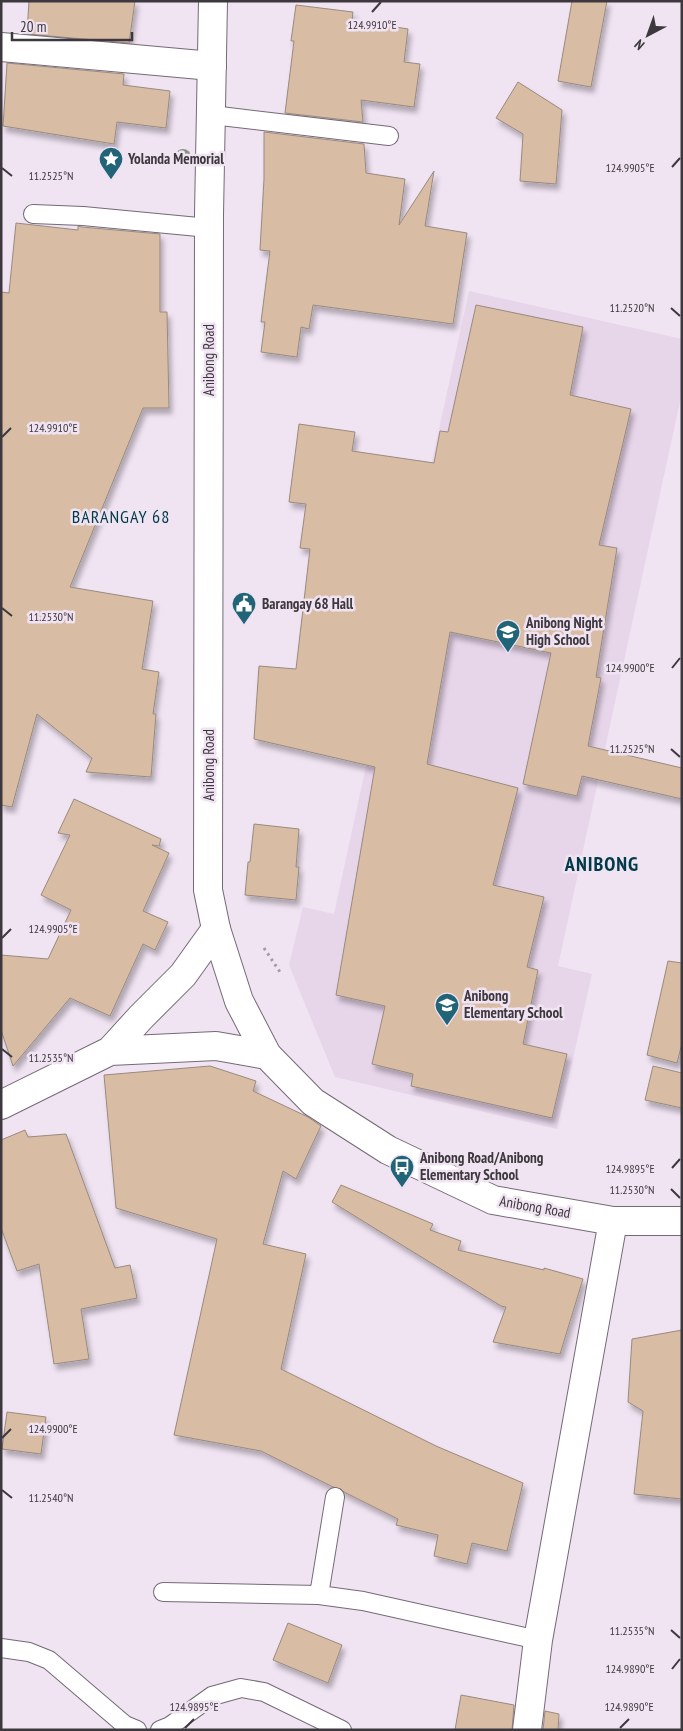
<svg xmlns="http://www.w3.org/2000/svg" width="683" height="1731" font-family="'PT Sans Narrow',sans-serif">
<defs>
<filter id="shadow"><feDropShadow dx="3" dy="5.5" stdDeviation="2.5" flood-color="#0004"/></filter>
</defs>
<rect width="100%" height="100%" fill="#f0e3f2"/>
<!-- built -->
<path fill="#e7d5ea" d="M469 291 682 339V392L558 966 592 974 557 1129 335 1077 289 965 303 907 334 914Z"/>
<!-- building -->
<path fill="#d8bca4" stroke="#998a7e" filter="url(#shadow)" d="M29 1H135L129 43 27 34Z
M572 1H607L591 87 558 81Z
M296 5 353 12 352 20 408 29 404 62 420 64 414 107 361 100 363 122 285 113 294 41H291Z
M7 63 124 74 123 85 170 91 166 128 117 122 114 144 3 126Z
M518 82 562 110 556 184 520 181 523 134 496 118Z
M264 132 364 144 366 173 405 179 399 225 434 171 425 226 467 233 453 324 313 305 309 329 301 327 297 357 261 352 265 322H261L270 251 260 250 264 179Z
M16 223 78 230V226L82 227 160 234V312H167L169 408H143L70 587 153 601 142 669 159 672 153 714H156L151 777 86 772 92 758 37 714 12 807 1 805V292L9 293Z
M476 305 583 327 570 395 631 409 599 545 617 548 596 677 601 678 588 746 682 768V799L582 776 577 796 523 784 551 653 450 632 427 764 518 788 493 885 544 897 527 967 538 970 523 1044 567 1054 552 1118 411 1086 413 1074 372 1064 385 1006 336 995 375 767 254 739 259 666 296 669 310 549 300 548 306 504 289 502 299 424 355 432 352 451 434 463 440 431 448 432Z
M74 799 161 839 159 846 152 845 169 853 143 911 168 922 155 950 143 944 110 1016 70 998 13 1066 1 1030V955L48 959 71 910 41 895 70 835 58 833Z
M254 824 299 829 296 867H299L296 900 245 895 248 862H250Z
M668 961 682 963V1043L677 1063 647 1055Z
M210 1066 256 1081 253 1091 308 1117 321 1126 296 1179 283 1171 263 1244 306 1254 281 1369 436 1446 523 1483 507 1551 472 1543 467 1564 434 1556 438 1535 396 1525 398 1519 344 1492 341 1489 333 1487 261 1451 174 1435 217 1239 116 1208 104 1075Z
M653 1066 682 1073V1108L645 1100Z
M25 1130 28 1137 66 1134 115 1268 130 1265 137 1298 81 1309 89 1359 54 1364 39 1264 17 1271 1 1228V1140Z
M341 1185 433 1224 430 1230 461 1241 458 1250 544 1270V1268L583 1279 560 1354 493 1342 506 1307 501 1306 332 1202Z
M682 1330V1499L634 1494 643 1411 628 1402 632 1339Z
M7 1412 46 1417 41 1454 2 1449Z
M288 1623 342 1645 328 1683 273 1660Z
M461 1695 514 1705 512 1730H455Z
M545 1711 559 1714 558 1730H543Z"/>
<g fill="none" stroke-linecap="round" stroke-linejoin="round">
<defs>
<path id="lane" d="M212 115 389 136
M33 214 83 216 209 228
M163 1592 319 1595 363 1601 538 1640
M319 1595 335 1497
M1 1648 29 1652 49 1660 125 1725 137 1730
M160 1730 170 1726 212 1696 241 1688 264 1692 342 1730"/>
<path id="street" d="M1 47 212 66
M110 1051 141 1017 183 975 216 929
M1 1105 110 1051 216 1046 267 1055
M527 1730 538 1640 613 1221"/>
<path id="secondary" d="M213 1 209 214 208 890 216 929 239 1001 267 1055 313 1102 388 1150 493 1200 613 1221H682"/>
</defs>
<!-- lane casing -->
<use href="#lane" stroke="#756977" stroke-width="20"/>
<!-- street casing -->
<use href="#street" stroke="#756977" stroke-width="30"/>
<!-- secondary casing -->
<use href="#secondary" stroke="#756977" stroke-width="30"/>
<!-- path -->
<path stroke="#a49aa5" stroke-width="3" stroke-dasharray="2.5 4" stroke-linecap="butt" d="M264 948 280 972"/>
<!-- lane -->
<use href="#lane" stroke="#fff" stroke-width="18"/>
<!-- street -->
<use href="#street" stroke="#fff" stroke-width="28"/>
<!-- secondary -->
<use href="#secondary" stroke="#fff" stroke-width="28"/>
</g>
<!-- trees -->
<circle fill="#889180" cx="183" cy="157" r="8"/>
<!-- ticks -->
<path fill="none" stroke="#3d383e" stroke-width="2" d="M372 12 381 2M672 167 680 158M2 168 12 176M671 308 680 316M2 437 11 428M2 608 12 616M672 668 680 658M671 749 680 757M2 938 11 929M2 1049 12 1057M672 1168 680 1159M671 1189 680 1198M2 1438 11 1429M2 1490 12 1498M671 1630 680 1638M672 1669 680 1659M185 1728 194 1719M620 1728 629 1719"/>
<!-- icons -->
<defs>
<symbol id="sight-pin" viewBox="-11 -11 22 30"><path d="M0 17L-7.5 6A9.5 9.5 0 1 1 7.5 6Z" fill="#216477" stroke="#f0e3f2"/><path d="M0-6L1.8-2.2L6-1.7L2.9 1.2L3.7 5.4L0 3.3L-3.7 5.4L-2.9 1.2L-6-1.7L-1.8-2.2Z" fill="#fff"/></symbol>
<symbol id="civic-pin" viewBox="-11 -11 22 30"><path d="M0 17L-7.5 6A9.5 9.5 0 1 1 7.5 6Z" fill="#216477" stroke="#f0e3f2"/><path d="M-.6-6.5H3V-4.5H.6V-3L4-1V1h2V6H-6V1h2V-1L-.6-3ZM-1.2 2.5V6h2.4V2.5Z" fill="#fff"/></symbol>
<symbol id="school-pin" viewBox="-11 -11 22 30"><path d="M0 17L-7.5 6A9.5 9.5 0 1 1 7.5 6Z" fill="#216477" stroke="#f0e3f2"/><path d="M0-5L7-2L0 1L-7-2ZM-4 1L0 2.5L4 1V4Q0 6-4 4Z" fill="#fff"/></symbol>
<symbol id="bus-pin" viewBox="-11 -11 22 30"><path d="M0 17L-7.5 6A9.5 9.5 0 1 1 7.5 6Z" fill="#216477" stroke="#f0e3f2"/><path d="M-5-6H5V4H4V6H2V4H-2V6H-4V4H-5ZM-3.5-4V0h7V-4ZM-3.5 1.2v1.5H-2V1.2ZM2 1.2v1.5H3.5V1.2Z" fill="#fff"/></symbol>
</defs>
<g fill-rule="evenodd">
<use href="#sight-pin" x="97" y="145" width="28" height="38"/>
<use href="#civic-pin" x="230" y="590" width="28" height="38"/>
<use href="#school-pin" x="494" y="618" width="28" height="38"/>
<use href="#school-pin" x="433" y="991" width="28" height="38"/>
<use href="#bus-pin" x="388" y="1153" width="28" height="38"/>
</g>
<g text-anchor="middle" stroke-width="5" stroke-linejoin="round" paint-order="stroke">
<!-- poi labels -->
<g font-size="15" font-weight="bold" fill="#3d383e" stroke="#f0e3f2" text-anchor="start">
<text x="128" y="164">Yolanda Memorial</text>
<text x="262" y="609">Barangay 68 Hall</text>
<text x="526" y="628">Anibong Night<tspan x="526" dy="17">High School</tspan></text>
<text x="464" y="1001">Anibong<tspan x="464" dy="17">Elementary School</tspan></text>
<text x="420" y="1163">Anibong Road/Anibong<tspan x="420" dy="17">Elementary School</tspan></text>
</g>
<!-- street labels -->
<g font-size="15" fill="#3d383e" stroke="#f0e3f2">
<text transform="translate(209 360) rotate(-90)" y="5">Anibong Road</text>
<text transform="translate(209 765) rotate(-90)" y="5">Anibong Road</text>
<text transform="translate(535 1207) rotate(10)" y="5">Anibong Road</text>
</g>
<!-- quarter labels -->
<g font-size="18" letter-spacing="1" fill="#003a49" stroke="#f0e3f2">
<text x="121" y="523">BARANGAY 68</text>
</g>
<!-- district labels -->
<g font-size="20" font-weight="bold" letter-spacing="1" fill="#003a49" stroke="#f0e3f2">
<text x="602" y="871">ANIBONG</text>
</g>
</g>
<g font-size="12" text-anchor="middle" fill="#3d383e" stroke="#f0e3f2" stroke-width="5" stroke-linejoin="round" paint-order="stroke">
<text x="372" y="29">124.9910°E</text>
<text x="630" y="172">124.9905°E</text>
<text x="51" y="180">11.2525°N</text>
<text x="632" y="312">11.2520°N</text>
<text x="53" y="432">124.9910°E</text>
<text x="51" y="621">11.2530°N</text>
<text x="630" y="672">124.9900°E</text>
<text x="632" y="753">11.2525°N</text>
<text x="53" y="933">124.9905°E</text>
<text x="51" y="1062">11.2535°N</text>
<text x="630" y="1173">124.9895°E</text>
<text x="632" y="1194">11.2530°N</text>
<text x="53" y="1433">124.9900°E</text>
<text x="51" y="1502">11.2540°N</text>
<text x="632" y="1635">11.2535°N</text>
<text x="630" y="1673">124.9890°E</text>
<text x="194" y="1711">124.9895°E</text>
<text x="629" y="1711">124.9890°E</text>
</g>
<!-- border -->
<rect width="683" height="1731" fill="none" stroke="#3d383e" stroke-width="5"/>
<!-- north arrow -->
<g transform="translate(648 35) rotate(221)" stroke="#f0e3f2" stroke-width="4" paint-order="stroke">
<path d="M0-4L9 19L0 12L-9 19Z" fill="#3d383e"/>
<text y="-8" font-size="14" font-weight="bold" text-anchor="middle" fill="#3d383e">N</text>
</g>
<!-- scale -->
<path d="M12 32v8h120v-8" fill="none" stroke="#3d383e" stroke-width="2.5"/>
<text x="20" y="32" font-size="15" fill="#3d383e" stroke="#f0e3f2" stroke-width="4" paint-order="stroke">20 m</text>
</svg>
